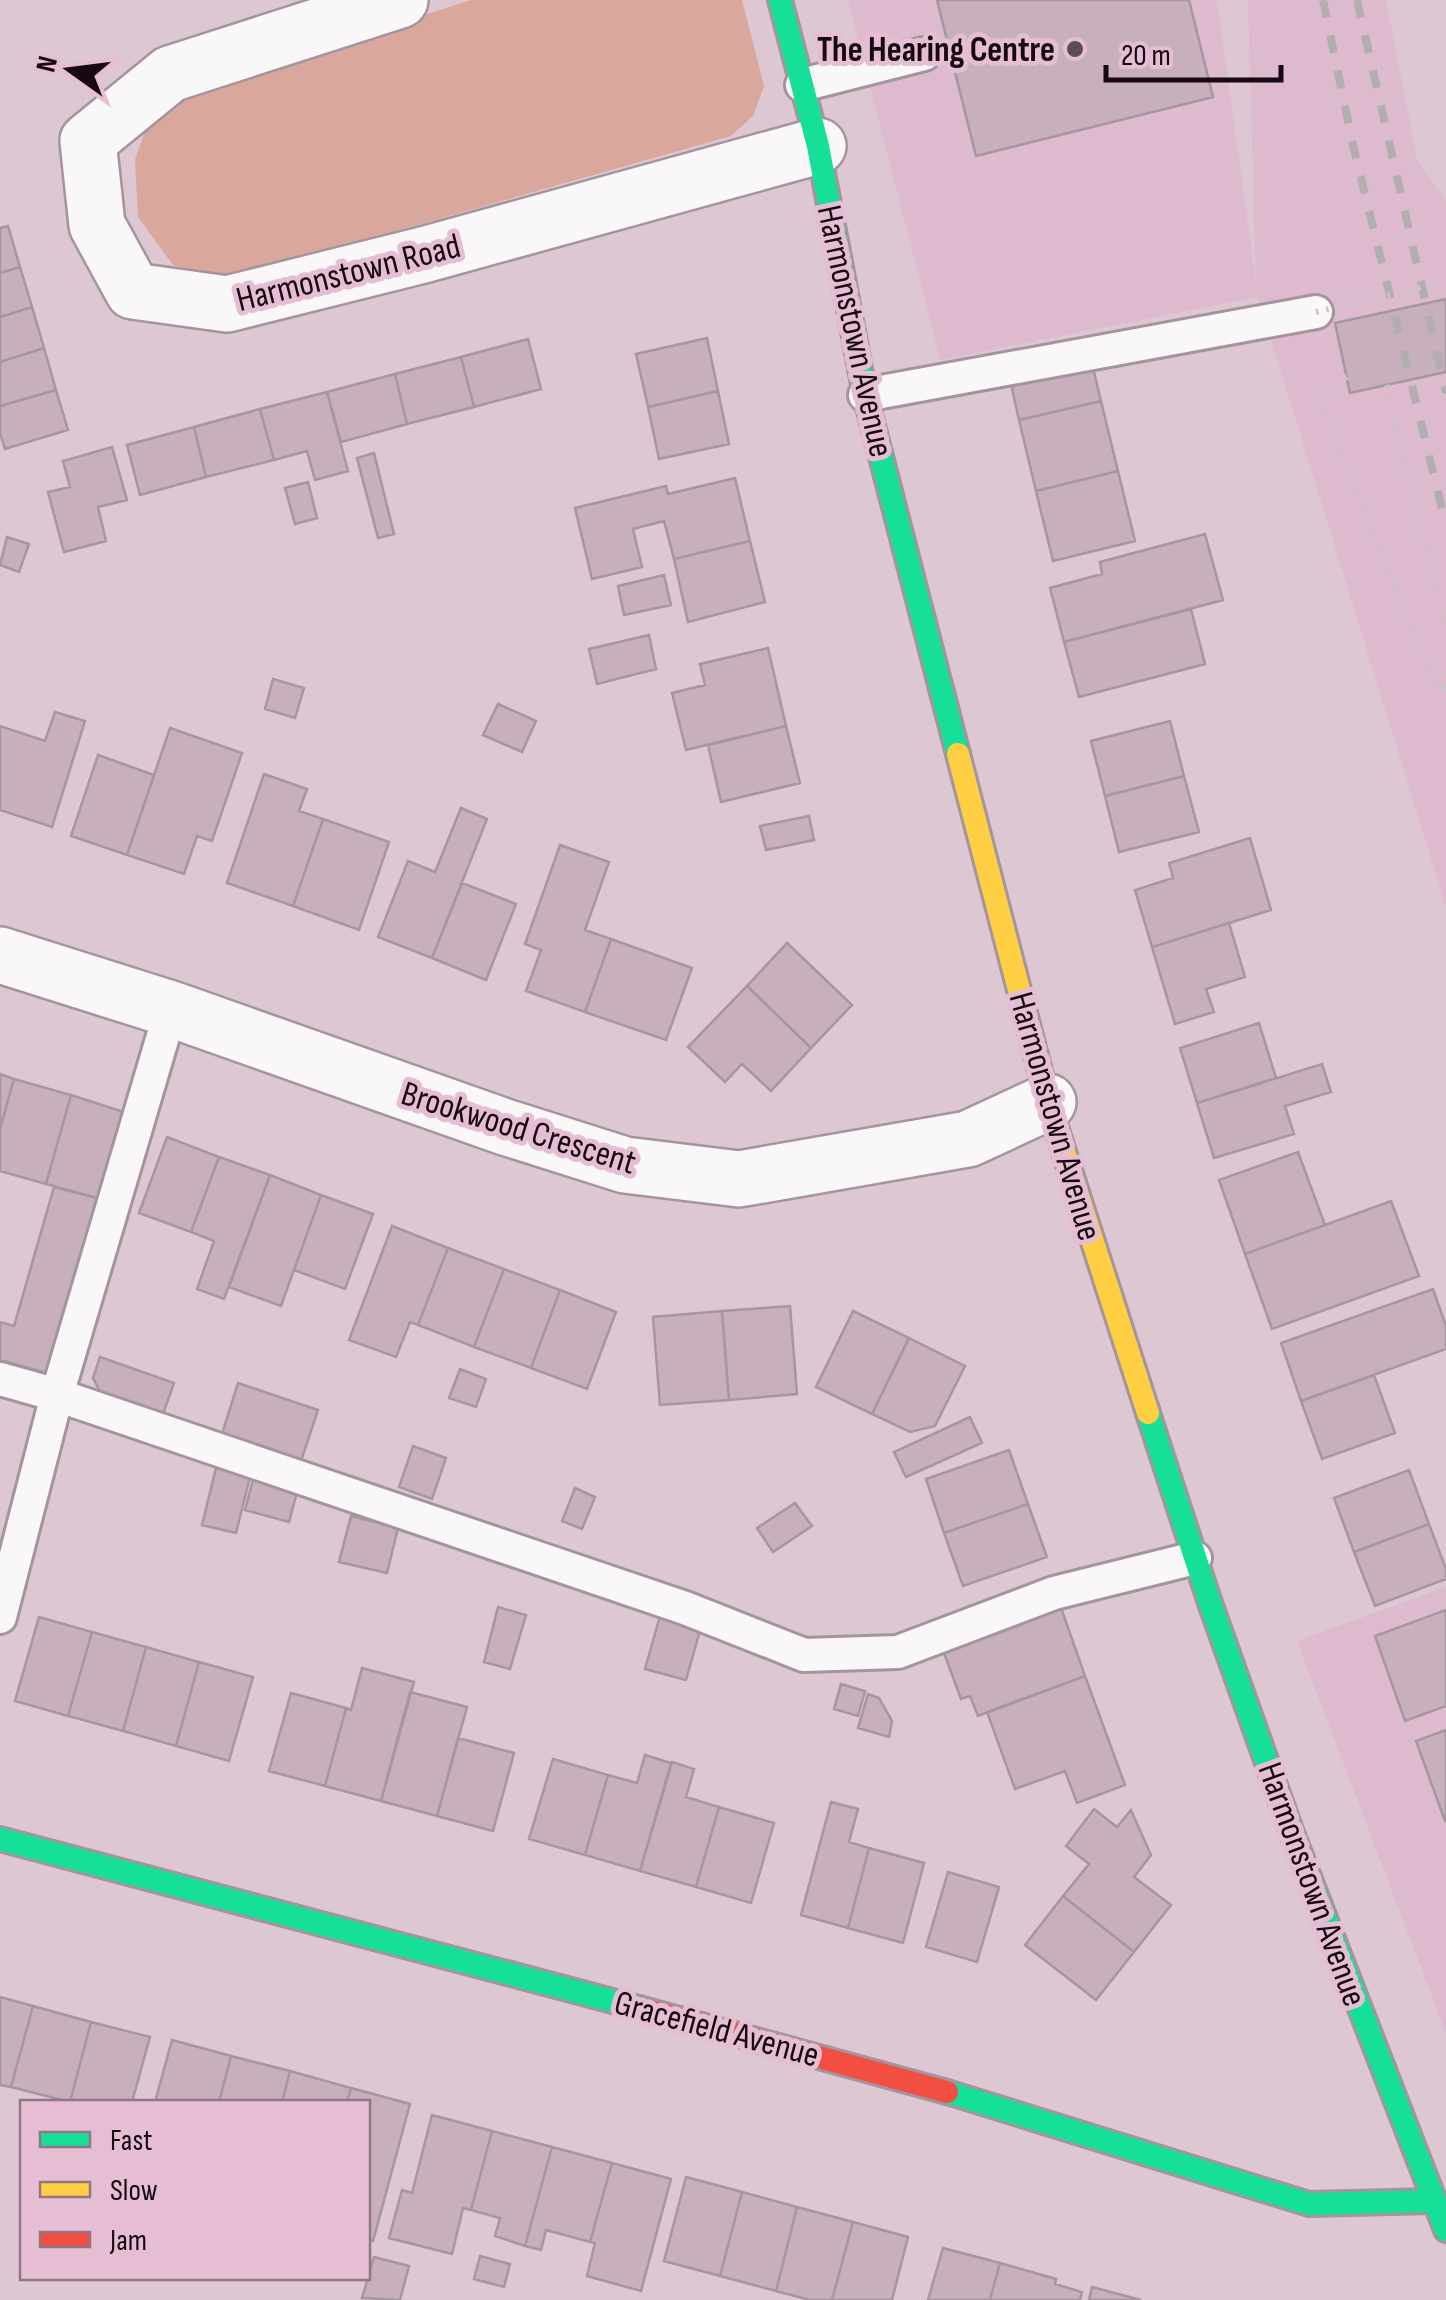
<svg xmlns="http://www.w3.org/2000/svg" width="1446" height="2300" font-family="'Sofia Sans Condensed',sans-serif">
<rect width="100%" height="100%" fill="#dcc7d3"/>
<!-- built -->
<path fill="#ddbace" d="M848 0H1217L1256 283 1248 0H1386L1417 160 1446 200V907L1258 297 940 360Z
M1446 1587V2033L1297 1641Z"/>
<!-- green -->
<path fill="#d9a79c" d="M471 0H742L764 86 753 116 731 136 252 272 214 277 173 265 138 217 135 160 151 113 206 85Z"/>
<!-- building -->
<path fill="#c7afbd" stroke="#a6969f" stroke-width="2.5" d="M937 0H1189L1213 97 976 156Z
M8 226 20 267 0 273V228Z
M20 267 32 307 0 317V273Z
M1446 299V372L1350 393 1335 323Z
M32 307 44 348 0 362V317Z
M707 338 718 391 648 407 636 354Z
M528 339 541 389 474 407 461 357Z
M44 348 56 390 0 406V362Z
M461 357 474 407 407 424 395 374Z
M1092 364 1101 401 1019 420 1011 384Z
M395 374 407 424 341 442 327 392Z
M56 390 68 430 5 449 0 433V406Z
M718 391 729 444 659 459 648 407Z
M327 392 348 471 315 480 307 451 274 460 260 409Z
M1101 401 1118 471 1036 491 1019 420Z
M260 409 274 460 206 477 194 427Z
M194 427 206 477 140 495 127 445Z
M112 447 127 500 98 507 106 541 64 552 48 492 70 487 63 461Z
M374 453 394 534 378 538 357 458Z
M1118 471 1135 541 1053 561 1036 491Z
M735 478 750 541 674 559 664 521 633 529 642 567 592 579 575 508 666 486 668 494Z
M308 482 317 518 295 524 285 488Z
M1205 534 1223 600 1064 642 1050 588 1102 574 1100 562Z
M7 537 29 544 19 572 0 565Z
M750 541 765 602 688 622 674 559Z
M664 575 671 605 624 615 618 586Z
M1191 609 1205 664 1079 697 1064 642Z
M649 635 656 669 597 684 589 649Z
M768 648 786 726 686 750 672 693 705 685 700 664Z
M273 679 304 688 295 718 265 709Z
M498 704 536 721 522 752 483 735Z
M55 712 85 721 52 827 0 810V726L45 741Z
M1170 721 1184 776 1105 796 1091 741Z
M786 726 800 783 721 802 708 745Z
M170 728 242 753 212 841 197 836 184 874 127 855Z
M98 755 154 775 127 855 71 836Z
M264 774 307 789 299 811 323 819 293 906 227 883Z
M1184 776 1199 832 1119 852 1105 796Z
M461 808 487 819 432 958 378 937 408 861 435 872Z
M809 816 814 840 766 850 760 826Z
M323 819 389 842 359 930 293 906Z
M1250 838 1271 910 1152 947 1135 890 1173 878 1169 863Z
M560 845 609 862 585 930 611 939 585 1012 526 991 541 950 525 944Z
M462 883 516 904 486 980 432 958Z
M1229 923 1245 977 1206 989 1214 1012 1175 1024 1152 947Z
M611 939 692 968 666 1040 585 1012Z
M787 943 852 1005 811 1048 747 986Z
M747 986 811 1048 771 1091 742 1064 725 1082 688 1047Z
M1259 1023 1276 1078 1197 1103 1180 1048Z
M1322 1064 1331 1092 1285 1106 1294 1134 1214 1158 1197 1103Z
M0 1074 14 1079 0 1129Z
M14 1079 71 1095 46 1184 0 1171V1129Z
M71 1095 127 1113 101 1199 46 1184Z
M167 1137 219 1157 191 1232 139 1213Z
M1298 1152 1325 1225 1245 1254 1219 1180Z
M219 1157 270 1175 224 1299 197 1289 214 1241 191 1232Z
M270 1175 321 1195 281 1306 229 1287Z
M54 1187 101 1199 50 1374 0 1360V1322L14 1326Z
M321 1195 373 1214 345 1289 294 1270Z
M1391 1201 1419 1276 1272 1329 1245 1254Z
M392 1226 448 1248 418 1325 410 1322 396 1357 349 1340Z
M448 1248 504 1269 474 1347 418 1325Z
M504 1269 560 1290 531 1368 474 1347Z
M1433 1289 1446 1326V1349L1301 1401 1281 1343Z
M560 1290 616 1312 587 1389 531 1368Z
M790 1306 797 1394 729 1400 722 1311Z
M722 1311 729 1400 660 1405 653 1317Z
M853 1311 909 1338 872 1414 816 1387Z
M909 1338 965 1366 935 1426 910 1432 872 1414Z
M100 1357 174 1383 163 1414 100 1392 93 1378Z
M460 1369 486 1379 476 1407 449 1398Z
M1374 1375 1395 1433 1322 1459 1301 1401Z
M238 1383 318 1410 300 1464 221 1437Z
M970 1417 982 1443 906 1477 894 1452Z
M413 1446 446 1458 432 1499 399 1487Z
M1009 1450 1028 1504 944 1533 926 1479Z
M216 1468 250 1477 236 1533 202 1525Z
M1409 1470 1429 1524 1354 1552 1334 1498Z
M253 1480 297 1492 289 1522 245 1510Z
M575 1488 595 1497 582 1529 562 1521Z
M795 1503 812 1526 773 1552 757 1528Z
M1028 1504 1047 1557 963 1586 944 1533Z
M351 1516 398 1528 387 1573 339 1562Z
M1429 1524 1446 1569V1579L1375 1606 1354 1552Z
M1059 1602 1085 1676 978 1716 970 1696 961 1699 941 1645Z
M498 1607 526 1615 510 1669 484 1662Z
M1446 1610V1706L1405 1721 1375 1636Z
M660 1616 701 1627 686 1680 645 1669Z
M39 1617 92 1632 68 1716 15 1701Z
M92 1632 146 1647 123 1731 68 1716Z
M146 1647 199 1662 176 1746 123 1731Z
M199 1662 253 1677 229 1761 176 1746Z
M362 1668 414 1682 381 1801 325 1786 346 1708 351 1710Z
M1085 1676 1125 1785 1077 1803 1065 1771 1015 1789 987 1712Z
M841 1684 865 1691 858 1716 834 1709Z
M410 1692 467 1707 437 1816 381 1801Z
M291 1693 346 1708 325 1786 269 1771Z
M868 1694 879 1698 892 1721 889 1737 858 1728Z
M1446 1730V1821H1445L1416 1741Z
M458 1738 514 1753 493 1831 437 1816Z
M645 1755 671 1763 640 1871 585 1855 608 1775 637 1783Z
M553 1759 608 1775 585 1855 529 1839Z
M672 1762 694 1769 686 1797 719 1807 696 1887 640 1871Z
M831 1802 858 1809 849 1842 869 1848 848 1928 801 1915Z
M719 1807 774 1823 751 1903 696 1887Z
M1094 1809 1117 1827 1131 1810 1151 1855 1134 1877 1171 1905 1134 1952 1063 1896 1089 1864 1066 1846Z
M869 1848 924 1863 903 1943 848 1928Z
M948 1872 999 1887 977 1962 926 1947Z
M1063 1896 1134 1952 1096 2000 1025 1945Z
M0 1997 33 2006 11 2087 0 2085Z
M33 2006 91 2022 70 2102 11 2087Z
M91 2022 150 2037 132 2102H70Z
M172 2040 231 2056 219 2102H155Z
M231 2056 290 2071 282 2102H219Z
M290 2071 351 2088 347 2102H282Z
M351 2088 410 2104 373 2241 368 2240V2102H347Z
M432 2115 492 2131 471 2210 463 2208 452 2254 389 2238 402 2190 412 2193Z
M492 2131 552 2147 525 2246 495 2236 500 2218 471 2210Z
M552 2147 612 2163 590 2242 546 2230 541 2250 525 2246Z
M612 2163 671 2179 641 2291 587 2276 595 2243 590 2242Z
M686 2177 742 2192 720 2276 664 2261Z
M742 2192 797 2207 776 2291 720 2276Z
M797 2207 853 2222 832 2300H810L776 2291Z
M853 2222 908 2237 892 2300H832Z
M943 2248 1000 2263 990 2300H928Z
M480 2256 510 2264 504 2287 474 2279Z
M374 2257 409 2266 400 2300 362 2298Z
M1000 2263 1056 2279 1055 2284 1082 2292 1080 2300H990Z
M1092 2287 1141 2300H1089Z"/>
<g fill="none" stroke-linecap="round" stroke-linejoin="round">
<defs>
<path id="lane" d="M802 85 924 54
M865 395 1316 312
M0 1379 57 1395 685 1608 804 1655 898 1652 1054 1593 1195 1558
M0 1617 57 1395 171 1009"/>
<path id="street" d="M400 0 170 74 88 141 97 225 133 291 227 304 423 255 818 146
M0 955 171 1009 505 1127 625 1165 739 1179 968 1139 1048 1102"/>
<path id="fast" d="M780 0 818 146 865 395 958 754
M1148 1413 1209 1600 1292 1833 1446 2230
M0 1839 639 2008
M947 2092 1309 2204 1433 2201"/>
<path id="slow" d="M958 754 1048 1102 1148 1413"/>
<path id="jam" d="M639 2008 947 2092"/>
</defs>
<!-- lane casing -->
<use href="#lane" stroke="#a4949e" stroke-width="38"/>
<!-- street casing -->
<use href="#street" stroke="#a4949e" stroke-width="60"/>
<!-- fast casing -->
<use href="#fast" stroke="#a4949e" stroke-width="28"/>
<!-- slow casing -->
<use href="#slow" stroke="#a4949e" stroke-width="28"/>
<!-- jam casing -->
<use href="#jam" stroke="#a4949e" stroke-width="28"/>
<!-- path -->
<path stroke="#cac4c8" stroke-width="6" stroke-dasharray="2.5 8" stroke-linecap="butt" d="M1401 292 1404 308
M1347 377 1318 395 1435 687 1446 688
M1387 385 1446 629"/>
<!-- lane -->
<use href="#lane" stroke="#faf7f8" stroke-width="32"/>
<!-- street -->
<use href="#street" stroke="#faf7f8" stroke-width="55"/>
<!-- fast -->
<use href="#fast" stroke="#16e098" stroke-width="22"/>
<!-- slow -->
<use href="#slow" stroke="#ffcf43" stroke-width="22"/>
<!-- jam -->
<use href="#jam" stroke="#f24e42" stroke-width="22"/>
<!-- rail -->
<path stroke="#b2aeb0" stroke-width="8" stroke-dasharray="18 18" stroke-linecap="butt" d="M1323 0 1353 145 1446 525
M1357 0 1446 393"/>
<!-- path-bridge -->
<path stroke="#cac4c8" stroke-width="6" stroke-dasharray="2.5 8" stroke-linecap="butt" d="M1316 312 1446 282"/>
</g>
<!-- markers -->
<circle fill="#5b4c55" stroke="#e5bed4" stroke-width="4" cx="1075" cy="49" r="10"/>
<g text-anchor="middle" stroke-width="10" stroke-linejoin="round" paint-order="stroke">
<!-- poi labels -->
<g font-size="35" font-weight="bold" fill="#160911" stroke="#e5bed4" text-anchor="end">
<text x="1055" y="61">The Hearing Centre</text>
</g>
<!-- street labels -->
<g font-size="35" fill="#160911" stroke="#e5bed4">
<text transform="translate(348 272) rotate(-14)" y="12">Harmonstown Road</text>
<text transform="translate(856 331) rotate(78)" y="12">Harmonstown Avenue</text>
<text transform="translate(1056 1116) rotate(74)" y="12">Harmonstown Avenue</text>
<text transform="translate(519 1127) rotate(17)" y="12">Brookwood Crescent</text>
<text transform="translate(1313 1884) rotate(70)" y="12">Harmonstown Avenue</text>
<text transform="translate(717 2028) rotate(15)" y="12">Gracefield Avenue</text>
</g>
</g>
<!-- legend -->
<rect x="20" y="2100" width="350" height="180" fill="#e5bed4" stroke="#927686" stroke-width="2.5"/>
<rect x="40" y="2132" width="50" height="15" fill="#16e098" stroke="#927686" stroke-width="2.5"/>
<text x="110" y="2150" font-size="30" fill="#160911">Fast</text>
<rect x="40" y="2182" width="50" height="15" fill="#ffcf43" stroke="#927686" stroke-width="2.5"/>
<text x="110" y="2200" font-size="30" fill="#160911">Slow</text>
<rect x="40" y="2232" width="50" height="15" fill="#f24e42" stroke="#927686" stroke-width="2.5"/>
<text x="110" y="2250" font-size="30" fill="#160911">Jam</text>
<!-- north arrow -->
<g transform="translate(70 70) rotate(284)" stroke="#e5bed4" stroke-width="8" paint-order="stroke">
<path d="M0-8L18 38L0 25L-18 38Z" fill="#160911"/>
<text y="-15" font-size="28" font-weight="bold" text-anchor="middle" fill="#160911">N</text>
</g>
<!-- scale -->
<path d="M1106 65v15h175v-15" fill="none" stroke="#160911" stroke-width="5"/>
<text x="1121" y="65" font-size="30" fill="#160911" stroke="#e5bed4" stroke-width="8" paint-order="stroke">20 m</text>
</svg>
